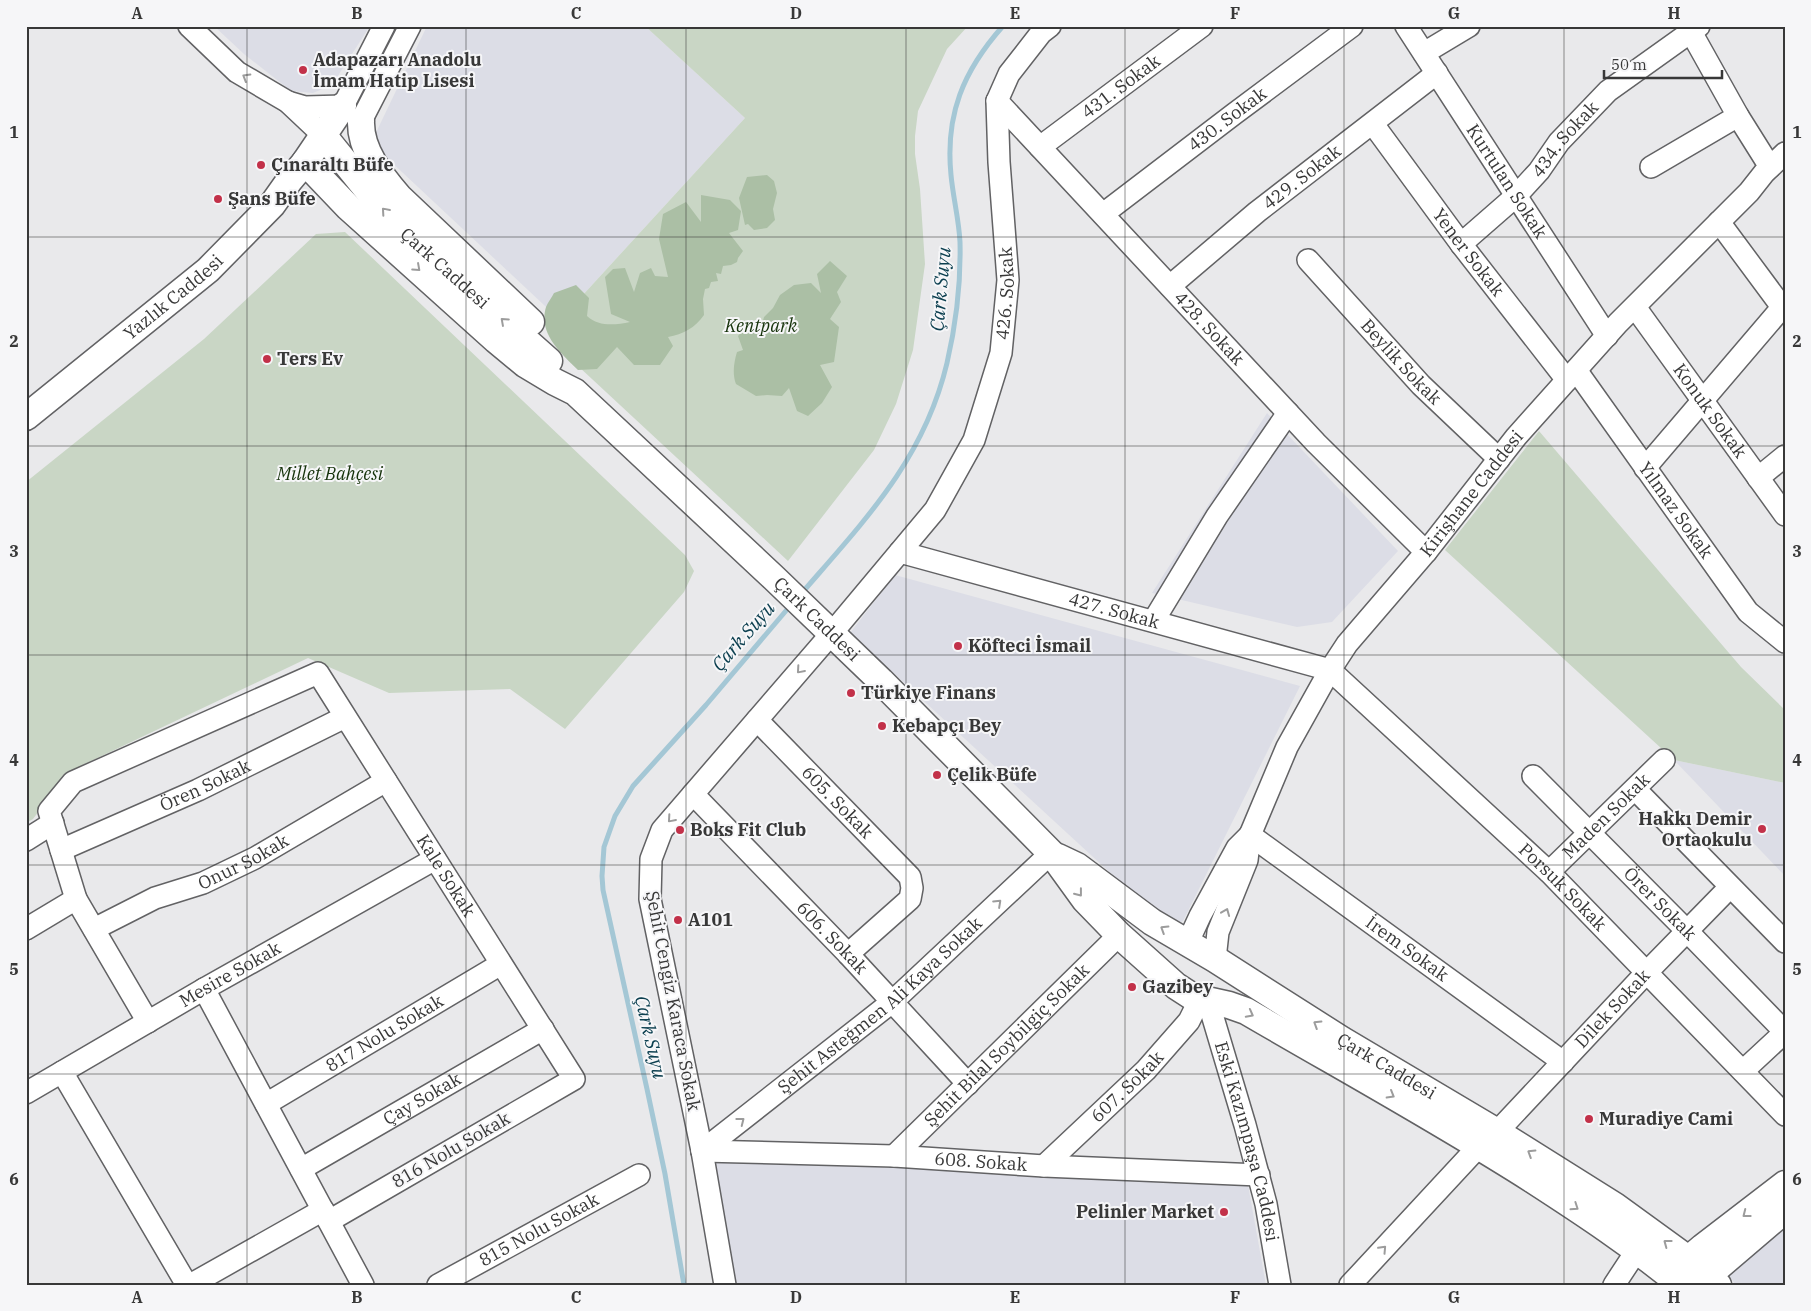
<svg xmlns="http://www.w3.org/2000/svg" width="1811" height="1311" font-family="'IBM Plex Serif',serif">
<rect width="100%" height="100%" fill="#e9e9eb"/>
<!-- built -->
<path fill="#dcdde6" d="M214 26H370L332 85 313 93 291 91 244 54Z
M427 26H645L745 118 560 320 371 143Z
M1267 413 1398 551 1332 622 1297 627 1152 593Z
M895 575 1300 686 1183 921 1168 926 850 633Z
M1674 760 1785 783V876Z
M714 1158 1248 1185 1266 1285H733Z
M1785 1229V1285H1736L1728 1275Z"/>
<!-- green -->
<path fill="#c9d6c5" d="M645 26H968L947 49 918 111 915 136V154L920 189 925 264 913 350 896 404 874 450 788 561 578 366 560 320 745 118Z
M345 232 685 555 694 571 684 592 565 729 510 689 389 693 308 658 68 772 33 819 26 823V482L204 339 316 234Z
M1539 431 1741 667 1785 710V783L1674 760 1445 550Z"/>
<!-- forest -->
<path fill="#abbfa5" d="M767 175 774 181 777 193 773 209 775 220 767 228 754 230 748 224 745 225 739 198 747 177Z
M701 195 730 200 741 211 738 230 729 233 743 251 738 258 737 262 731 265 723 266 721 274 716 273 718 281 711 282 709 288 705 289 703 299 704 315C695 328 683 334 668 337L673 346 660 365H634L617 347 597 369 578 370C561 353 538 334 546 307 548 302 552 297 554 293L576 285 589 298 587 316C599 327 615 325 630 322L611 314 605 277 613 269 625 268 634 292 640 273 651 268 655 276 668 277 659 239 663 214 686 202 701 222Z
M830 261 847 276 837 292 841 302 830 319 839 327 834 362 820 365 832 387 822 403 808 416 797 411 789 388 782 396 767 395 756 396 736 384C732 374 734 362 737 352L743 350 738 336 750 322 761 328 764 317 773 308 780 295 794 285 811 283 821 293 817 274Z"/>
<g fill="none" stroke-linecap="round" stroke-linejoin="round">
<!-- stream -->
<path stroke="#a4c7d5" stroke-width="5" d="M801 594C864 521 924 460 947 363 956 324 961 282 960 242 959 220 953 197 951 175 945 115 963 71 1003 26
M684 1285 665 1174 647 1089 603 890 602 876 604 847 615 816 633 786 706 705 790 606"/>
<defs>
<g id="minor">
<path d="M189 26 237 72 288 102 323 135"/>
<path id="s1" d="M1406 26 1607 336"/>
<path d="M1691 32 1738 116 1770 167"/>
<path d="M1424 53 1469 26"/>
<path id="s2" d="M997 101 1316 443 1426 552"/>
<path d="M288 102 305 107 343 106 384 26"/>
<path d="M361 121 410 26"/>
<path id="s3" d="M1373 124 1461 244 1567 380"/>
<path id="s4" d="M1040 147 1202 26"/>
<path d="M1651 167 1738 116"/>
<path id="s5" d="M1103 214 1234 114 1352 26"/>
<path d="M1719 222 1785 311"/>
<path id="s6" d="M1461 244 1516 196 1539 171 1559 142 1608 91 1699 26"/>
<path id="s7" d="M1308 260 1421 385 1499 459"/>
<path id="s8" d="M1170 286 1257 212 1437 73"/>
<path id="s9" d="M1635 307 1785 515"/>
<path id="s10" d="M1576 370 1748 612 1785 642"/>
<path d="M1645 468 1785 304"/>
<path d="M1758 478 1785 456"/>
<path id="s11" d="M900 552 1330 670 1549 872 1785 1115"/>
<path d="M1154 620 1217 516 1288 413"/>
<path id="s12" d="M757 720 910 877 912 888 910 899 848 954"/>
<path id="s13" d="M1533 776 1687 931 1785 1032"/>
<path d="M1635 789 1785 942"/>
<path id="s14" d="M693 794 848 954 968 1084"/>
<path id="s15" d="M1250 835 1563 1062"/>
<path d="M26 840 53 823"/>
<path id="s16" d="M61 850 198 790 345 717"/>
<path id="s17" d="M1549 872 1664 760"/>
<path d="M26 929 76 899"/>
<path id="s18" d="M94 929 155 898 203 883 255 858 386 781"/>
<path d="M1187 944 1200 916 1237 848 1250 835"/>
<path id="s19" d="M1215 959 1218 932 1247 860 1250 835 1287 747 1330 670 1347 644 1426 552 1516 437 1618 323 1749 192 1764 173 1785 153"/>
<path d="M204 989 363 1285"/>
<path id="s20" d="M1208 1001 1245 1125 1266 1204 1280 1285"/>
<path id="s21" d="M148 1022 76 899 49 811 73 782 318 673 574 1079 329 1221"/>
<path d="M1743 1071 1785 1032"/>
<path d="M62 1072 187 1285"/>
<path id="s22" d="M26 1093 204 989 435 859"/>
<path id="s23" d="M266 1104 501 964"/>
<path id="s24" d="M1497 1132 1647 972 1730 887"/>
<path id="s25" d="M702 1151 894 1156 1044 1166 1259 1175"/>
<path id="s26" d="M702 1151 892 1002 1051 853"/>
<path id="s27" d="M894 1156 1119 935"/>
<path id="s28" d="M1044 1166 1146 1070 1189 1021 1200 999"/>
<path id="s29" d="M301 1169 543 1029"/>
<path d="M190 1285 323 1210"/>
<path id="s30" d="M438 1285 639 1175"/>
<path id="s31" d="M725 1285 702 1151 650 899 651 859 662 830 832 633 935 510 974 440 1001 353 1008 280 999 162 997 101 1009 74 1041 33 1050 26"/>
<path d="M1350 1285 1479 1146"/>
<path d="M1614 1285 1637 1250"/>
</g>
<g id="major">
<path d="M361 121C360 150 381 176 399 197L531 322"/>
<path id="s32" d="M323 135 382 208 405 233 549 361"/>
<path id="s33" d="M305 162 348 207 496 340 525 364 555 382 575 392 774 578 881 681 1051 853 1085 900 1119 935 1176 986 1193 997 1229 1005 1246 1011C1342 1067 1439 1120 1533 1180 1584 1213 1634 1246 1681 1285"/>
<path id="s34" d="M26 417 208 270 272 205 289 181 305 162 343 106"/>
<path id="s35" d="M1058 857 1077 866 1152 922 1215 959 1342 1040 1497 1132 1615 1206 1688 1259 1718 1285"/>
<path d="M1676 1270 1703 1247 1785 1184"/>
<path d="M1697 1285 1785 1210"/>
</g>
</defs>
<!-- minor casing -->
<use href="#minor" stroke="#626264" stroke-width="24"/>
<!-- major casing -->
<use href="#major" stroke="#626264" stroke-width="29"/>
<!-- minor -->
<use href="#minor" stroke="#fff" stroke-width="21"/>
<!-- major -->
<use href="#major" stroke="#fff" stroke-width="26"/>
</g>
<!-- one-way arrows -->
<defs><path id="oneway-chevron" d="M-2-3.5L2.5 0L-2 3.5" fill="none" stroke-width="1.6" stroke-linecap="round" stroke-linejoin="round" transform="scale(1.25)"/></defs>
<g stroke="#9c9c9c">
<use href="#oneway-chevron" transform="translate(246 77) rotate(-149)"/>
<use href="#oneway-chevron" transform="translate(385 211) rotate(-131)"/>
<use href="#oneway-chevron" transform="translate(417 268) rotate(42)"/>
<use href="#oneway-chevron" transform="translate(504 321) rotate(-138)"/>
<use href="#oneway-chevron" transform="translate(800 670) rotate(131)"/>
<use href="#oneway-chevron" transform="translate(671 819) rotate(131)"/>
<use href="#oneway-chevron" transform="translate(1079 893) rotate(52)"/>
<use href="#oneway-chevron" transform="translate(998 903) rotate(-43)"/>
<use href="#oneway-chevron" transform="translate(1226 912) rotate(-68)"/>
<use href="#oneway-chevron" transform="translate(1164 929) rotate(-148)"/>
<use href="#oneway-chevron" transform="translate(1250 1014) rotate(28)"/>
<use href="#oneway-chevron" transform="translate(1317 1024) rotate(-148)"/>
<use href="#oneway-chevron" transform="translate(1391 1095) rotate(30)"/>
<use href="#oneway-chevron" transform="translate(741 1121) rotate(-38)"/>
<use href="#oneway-chevron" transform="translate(1531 1153) rotate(-148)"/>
<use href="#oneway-chevron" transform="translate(1575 1207) rotate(34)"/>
<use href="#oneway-chevron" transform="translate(1746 1214) rotate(142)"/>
<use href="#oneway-chevron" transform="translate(1667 1243) rotate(-143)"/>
<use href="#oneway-chevron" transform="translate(1383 1249) rotate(-47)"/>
</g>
<!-- grid -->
<path fill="none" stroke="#383838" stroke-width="1" stroke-opacity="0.55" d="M247 26V1285M466 26V1285M686 26V1285M906 26V1285M1125 26V1285M1344 26V1285M1564 26V1285M26 237H1785M26 446H1785M26 655H1785M26 865H1785M26 1074H1785"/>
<!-- markers -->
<g fill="#c23149" stroke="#f6f6f8" stroke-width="2">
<circle cx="303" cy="70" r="5"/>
<circle cx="261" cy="165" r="5"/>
<circle cx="218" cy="199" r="5"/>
<circle cx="267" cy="359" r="5"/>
<circle cx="958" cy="646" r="5"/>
<circle cx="851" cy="693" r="5"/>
<circle cx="882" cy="726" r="5"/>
<circle cx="937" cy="775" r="5"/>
<circle cx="1762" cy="829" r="5"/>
<circle cx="680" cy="830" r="5"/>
<circle cx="678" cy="920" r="5"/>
<circle cx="1132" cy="987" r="5"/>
<circle cx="1589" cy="1119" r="5"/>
<circle cx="1224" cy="1212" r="5"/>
</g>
<g text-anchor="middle" stroke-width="4" stroke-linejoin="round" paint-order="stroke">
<!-- poi labels -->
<g font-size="18" font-weight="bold" fill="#383838" stroke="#f6f6f8" text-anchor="start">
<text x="313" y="66">Adapazarı Anadolu<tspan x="313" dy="21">İmam Hatip Lisesi</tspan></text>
<text x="271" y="171">Çınaraltı Büfe</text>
<text x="228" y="205">Şans Büfe</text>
<text x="277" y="365">Ters Ev</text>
<text x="968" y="652">Köfteci İsmail</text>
<text x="861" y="699">Türkiye Finans</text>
<text x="892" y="732">Kebapçı Bey</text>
<text x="947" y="781">Çelik Büfe</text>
<text x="1752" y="825" text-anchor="end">Hakkı Demir<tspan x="1752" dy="21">Ortaokulu</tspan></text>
<text x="690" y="836">Boks Fit Club</text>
<text x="688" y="926">A101</text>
<text x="1142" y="993">Gazibey</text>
<text x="1599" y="1125">Muradiye Cami</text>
<text x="1214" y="1218" text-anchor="end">Pelinler Market</text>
</g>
<!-- street labels -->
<g font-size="18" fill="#383838" stroke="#f6f6f8">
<text dy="6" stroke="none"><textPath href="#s4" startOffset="101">431. Sokak</textPath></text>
<text dy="6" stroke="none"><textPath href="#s5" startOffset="156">430. Sokak</textPath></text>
<text dy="6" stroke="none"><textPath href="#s6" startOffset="148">434. Sokak</textPath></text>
<text dy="6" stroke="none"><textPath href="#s8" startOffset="171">429. Sokak</textPath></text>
<text dy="6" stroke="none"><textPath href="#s1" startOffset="185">Kurtulan Sokak</textPath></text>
<text dy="6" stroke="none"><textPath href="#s3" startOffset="160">Yener Sokak</textPath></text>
<text dy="6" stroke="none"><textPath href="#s32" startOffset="181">Çark Caddesi</textPath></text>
<text dy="6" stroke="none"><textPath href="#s31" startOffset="1116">426. Sokak</textPath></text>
<text dy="6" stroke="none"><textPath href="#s34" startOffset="190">Yazlık Caddesi</textPath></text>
<text dy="6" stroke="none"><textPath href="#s2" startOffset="311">428. Sokak</textPath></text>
<text dy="6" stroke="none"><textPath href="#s7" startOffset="138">Beylik Sokak</textPath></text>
<text dy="6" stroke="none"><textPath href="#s9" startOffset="128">Konuk Sokak</textPath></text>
<text dy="6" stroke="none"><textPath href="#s19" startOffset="540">Kirişhane Caddesi</textPath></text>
<text dy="6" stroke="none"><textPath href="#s10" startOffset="172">Yılmaz Sokak</textPath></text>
<text dy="6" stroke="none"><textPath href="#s11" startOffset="222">427. Sokak</textPath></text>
<text dy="6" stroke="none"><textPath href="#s33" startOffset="688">Çark Caddesi</textPath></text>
<text dy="6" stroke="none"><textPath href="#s16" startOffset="158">Ören Sokak</textPath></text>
<text dy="6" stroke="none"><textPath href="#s12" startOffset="115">605. Sokak</textPath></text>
<text dy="6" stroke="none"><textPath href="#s17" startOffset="80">Maden Sokak</textPath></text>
<text dy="6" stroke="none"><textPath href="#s18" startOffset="164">Onur Sokak</textPath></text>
<text dy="6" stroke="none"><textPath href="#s21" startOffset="780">Kale Sokak</textPath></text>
<text dy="6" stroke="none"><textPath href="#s11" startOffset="764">Porsuk Sokak</textPath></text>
<text dy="6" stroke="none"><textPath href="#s13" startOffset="180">Örer Sokak</textPath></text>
<text dy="6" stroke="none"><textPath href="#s14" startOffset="200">606. Sokak</textPath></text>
<text dy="6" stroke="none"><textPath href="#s15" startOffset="194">İrem Sokak</textPath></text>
<text dy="6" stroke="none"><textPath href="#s22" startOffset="236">Mesire Sokak</textPath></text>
<text transform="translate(673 1001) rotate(79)" y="6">Şehit Cengiz Karaca Sokak</text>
<text dy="6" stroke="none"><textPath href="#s26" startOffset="230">Şehit Asteğmen Ali Kaya Sokak</textPath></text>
<text dy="6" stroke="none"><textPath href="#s24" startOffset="169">Dilek Sokak</textPath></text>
<text dy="6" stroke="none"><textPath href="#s23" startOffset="138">817 Nolu Sokak</textPath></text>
<text dy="6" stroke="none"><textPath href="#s27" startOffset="158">Şehit Bilal Soybilgiç Sokak</textPath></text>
<text dy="6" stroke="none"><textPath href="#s35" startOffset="390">Çark Caddesi</textPath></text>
<text dy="6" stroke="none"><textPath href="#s28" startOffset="115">607. Sokak</textPath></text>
<text dy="6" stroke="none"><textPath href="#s29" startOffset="140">Çay Sokak</textPath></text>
<text dy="6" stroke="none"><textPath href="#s20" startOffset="146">Eski Kazımpaşa Caddesi</textPath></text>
<text transform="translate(451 1150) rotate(-30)" y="6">816 Nolu Sokak</text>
<text dy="6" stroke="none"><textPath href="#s25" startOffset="279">608. Sokak</textPath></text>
<text dy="6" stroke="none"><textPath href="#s30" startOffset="115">815 Nolu Sokak</textPath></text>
</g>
<!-- park labels -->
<g font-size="18" font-style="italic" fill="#16330b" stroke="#f6f6f8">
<text x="761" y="332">Kentpark</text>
<text x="330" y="480">Millet Bahçesi</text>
</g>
<!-- water labels -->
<g font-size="19" font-style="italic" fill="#0d4050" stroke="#f6f6f8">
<text transform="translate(940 289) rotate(-85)" y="7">Çark Suyu</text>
<text transform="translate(743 636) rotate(-49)" y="7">Çark Suyu</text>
<text transform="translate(651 1037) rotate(77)" y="7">Çark Suyu</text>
</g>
</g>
<!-- border -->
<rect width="1811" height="1311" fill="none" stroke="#f6f6f8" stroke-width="55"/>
<!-- scale -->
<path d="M1604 70v8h118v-8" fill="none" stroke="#383838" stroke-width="2.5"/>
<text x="1611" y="70" font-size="15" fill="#383838" stroke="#f6f6f8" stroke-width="4" paint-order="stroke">50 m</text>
<rect x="28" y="28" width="1756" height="1256" fill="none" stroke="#383838" stroke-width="2"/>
<g font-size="16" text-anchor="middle" font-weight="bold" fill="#383838">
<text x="137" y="19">A</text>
<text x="357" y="19">B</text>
<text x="576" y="19">C</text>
<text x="796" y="19">D</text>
<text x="1015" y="19">E</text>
<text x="1235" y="19">F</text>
<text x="1454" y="19">G</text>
<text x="1674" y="19">H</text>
<text x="14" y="138">1</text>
<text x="1797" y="138">1</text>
<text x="14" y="347">2</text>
<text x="1797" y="347">2</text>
<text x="14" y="557">3</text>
<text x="1797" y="557">3</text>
<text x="14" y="766">4</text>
<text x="1797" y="766">4</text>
<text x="14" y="975">5</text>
<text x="1797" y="975">5</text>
<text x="14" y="1185">6</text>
<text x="1797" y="1185">6</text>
<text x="137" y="1303">A</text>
<text x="357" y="1303">B</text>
<text x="576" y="1303">C</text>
<text x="796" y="1303">D</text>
<text x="1015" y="1303">E</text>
<text x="1235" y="1303">F</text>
<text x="1454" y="1303">G</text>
<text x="1674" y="1303">H</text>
</g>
</svg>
